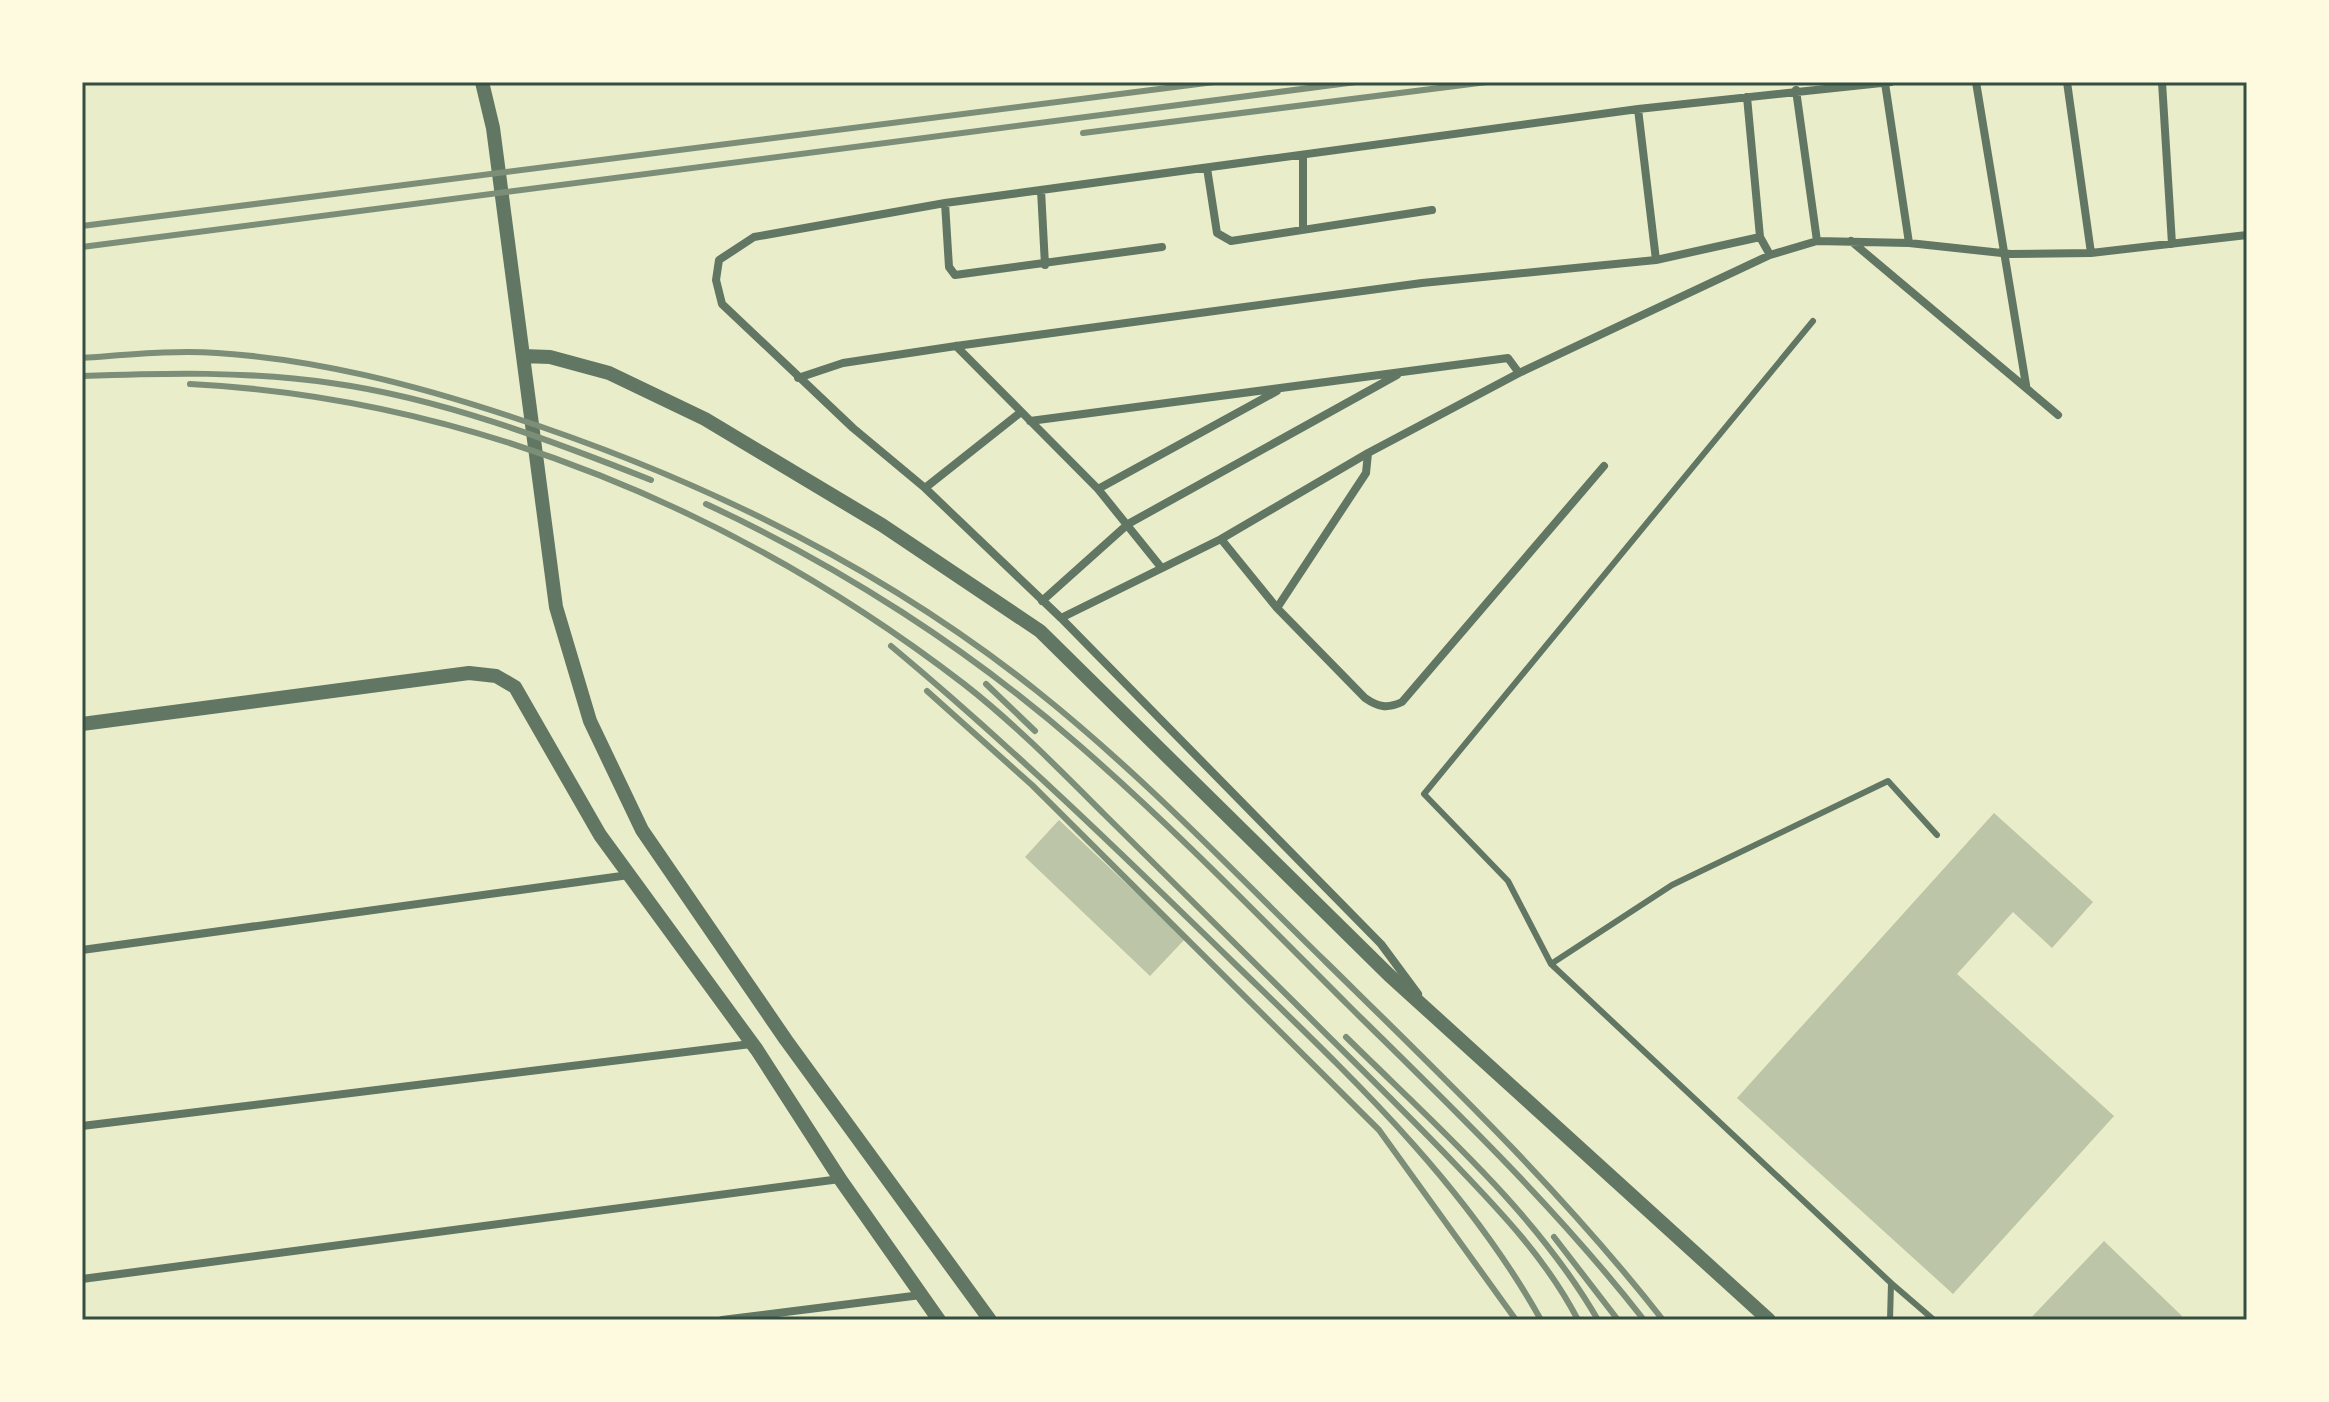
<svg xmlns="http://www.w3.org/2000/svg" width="2329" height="1402" font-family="'Asap Condensed',sans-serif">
<rect width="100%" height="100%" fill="#e9edc9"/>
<!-- building -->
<path fill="#bcc5a7" d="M1994 813 2093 902 2052 948 2013 912 1957 974 2114 1116 1953 1294 1737 1098Z
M1059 820 1185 939 1150 976 1025 857Z
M2104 1241 2182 1316 2178 1320H2029Z"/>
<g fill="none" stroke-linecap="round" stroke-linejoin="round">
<!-- service -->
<path stroke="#617663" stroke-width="6" d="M1813 321 1424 794 1508 881 1551 964 1891 1283 1890 1320
M1551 964 1672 885 1888 781 1937 835
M1891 1283 1934 1320"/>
<!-- minor -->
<path stroke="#617663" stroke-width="8" d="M1976 82 2026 385
M2067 82 2091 253
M2162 82 2172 244
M1885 83 1909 243
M1796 90 1817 241
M1747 97 1760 237 1770 255
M1638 109 1656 260
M1303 156V229
M1207 168 1217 233 1231 241 1432 210
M1041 190 1045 265
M945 203 949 267 955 275 1162 247
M1851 241 2058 415
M956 346 1098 489 1160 566
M798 378 843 363 956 346 1422 283 1656 260 1760 237
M1030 421 1508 358 1519 373
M925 488 1021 412
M1098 489 1277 391
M1221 539 1277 608 1365 698C1378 707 1387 709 1402 702L1604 466
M1042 601 1128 524 1397 375
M1277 608 1366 473 1368 453
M1061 618 1221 539 1368 453 1519 373 1770 255 1817 241 1909 243 2011 254 2091 253 2247 235
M82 950 629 875
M1418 994 1381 944 1061 618 925 488 853 428 722 304 716 280 719 260 754 237 945 203 1638 109 1891 82
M82 1126 751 1044
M82 1279 840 1179
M722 1320 921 1295"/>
<!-- tertiary -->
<path stroke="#617663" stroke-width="14" d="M482 82 493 128 556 607 590 721 642 830 786 1040 990 1320
M523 356 550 357 609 373 705 419 882 525 1040 631 1389 975 1769 1320
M82 724 469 673 496 676 515 687 600 835 757 1050 840 1179 939 1320"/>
<!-- rail -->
<path stroke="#7c8e77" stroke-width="6" d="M1083 133 1487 82
M82 226 1214 82
M82 247 1356 82
M82 358C127 355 172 350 217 353 316 359 415 385 509 416 699 478 880 566 1037 691 1140 773 1232 870 1326 962 1443 1077 1561 1190 1663 1320
M82 376C166 373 248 371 331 383 440 398 550 440 651 480
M190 384C471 398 742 513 964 684 1014 723 1059 769 1104 814 1170 879 1236 944 1302 1010 1353 1061 1405 1112 1455 1164 1501 1212 1547 1260 1578 1320
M706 504C840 566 969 649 1080 746 1173 827 1260 917 1347 1004 1450 1106 1555 1206 1644 1320
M891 646C1011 746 1122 854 1234 963 1347 1073 1463 1180 1541 1320
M986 684 1035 731
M927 691 1032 785 1379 1130 1516 1320
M1346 1037C1434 1124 1535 1211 1598 1320
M1554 1237 1618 1320"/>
</g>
<!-- border -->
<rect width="2329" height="1402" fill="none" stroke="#fefae0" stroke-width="168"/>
<rect x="84" y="84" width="2161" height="1234" fill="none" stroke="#344e41" stroke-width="3"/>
</svg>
